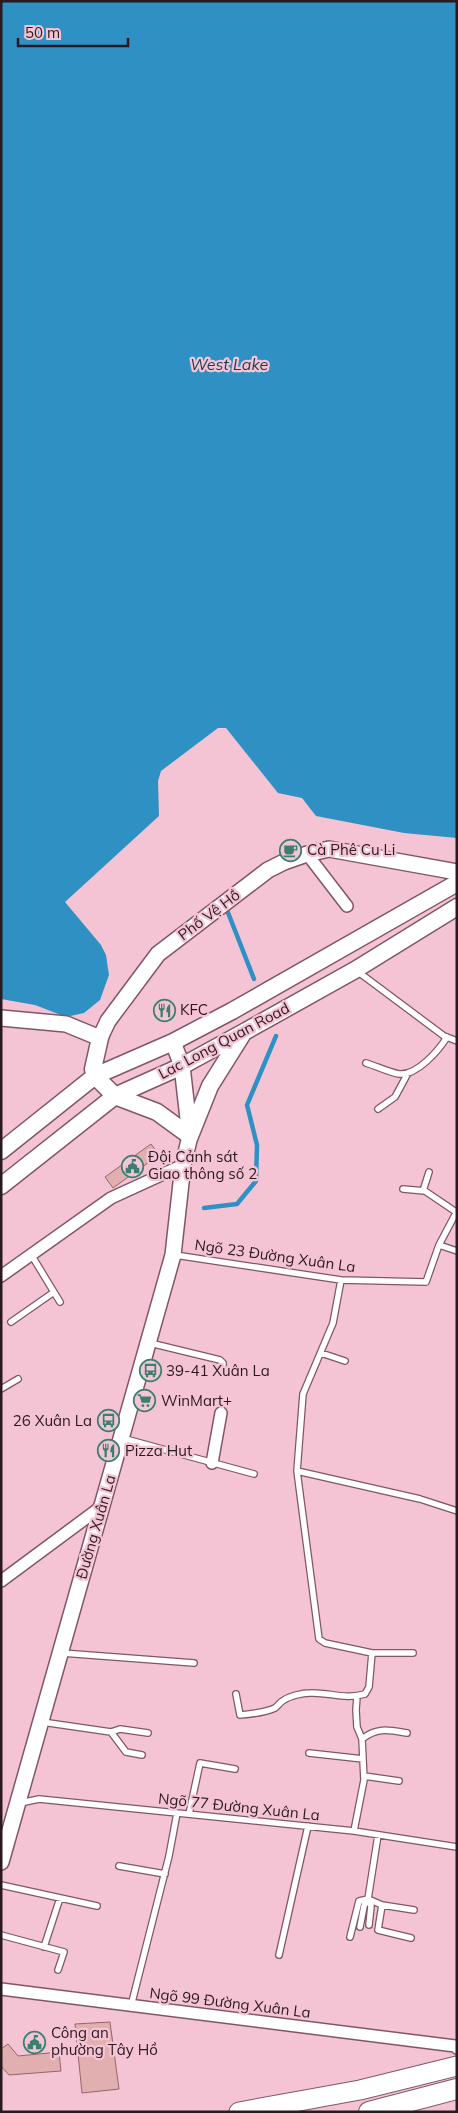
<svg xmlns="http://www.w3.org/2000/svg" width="458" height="2113" font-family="Mulish,sans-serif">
<rect width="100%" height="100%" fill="#f5c4d4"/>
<!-- water -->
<path fill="#2f90c3" d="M1 1H457V838L404 833 316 816 302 798 278 793 226 728H218L161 771 158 781 159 816 65 902 101 945 106 955 109 975 100 1000 84 1013 66 1017 35 1005 1 999Z"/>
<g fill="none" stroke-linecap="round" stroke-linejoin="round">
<!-- stream -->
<path stroke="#2f90c3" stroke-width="4.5" d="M227 910 254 979
M204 1208 237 1204 256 1181 257 1145 247 1105 276 1036"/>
</g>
<!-- building -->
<path fill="#e2afb1" stroke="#946668" d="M151 1144 159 1155 113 1188 105 1177Z
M110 2022 119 2089 82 2093 75 2024Z
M8 2044 18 2056 59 2052 61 2071 9 2075 1 2066V2049Z"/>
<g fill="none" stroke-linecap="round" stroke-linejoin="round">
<defs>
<path id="service" d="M357 971 444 1036 457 1041
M366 1063C376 1066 388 1072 399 1074 417 1076 439 1050 447 1037
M378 1109 395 1097 408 1073
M403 1189 425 1191 456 1212
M423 1191 429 1172
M439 1245 457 1251
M175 1255 341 1280 426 1282 439 1245 457 1211
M32 1256 60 1302
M11 1322 54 1292
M150 1343 220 1360 223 1363 222 1374
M321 1353 345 1361
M1 1389 18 1379
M122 1438 254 1474
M297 1471 420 1499 457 1511
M62 1653 194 1663
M372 1653H413
M236 1694 240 1715C251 1714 264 1713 275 1708 278 1706 280 1702 284 1700 290 1696 302 1693 310 1693 329 1692 345 1700 365 1694L369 1687 372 1653 325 1643 319 1639 297 1471 303 1394 333 1323 341 1280
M42 1722 111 1732 120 1729 148 1733
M111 1732 126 1752 142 1755
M362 1739C377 1727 389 1730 407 1733
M309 1753 363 1759
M364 1776 399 1781
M20 1803 39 1799 354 1831 457 1847
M189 1814 200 1763 235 1769
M354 1831 364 1780 362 1739 357 1727 356 1710 357 1696
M378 1835 368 1899 382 1905 378 1930 411 1938
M119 1866 165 1874
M1 1885 97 1906
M368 1899 371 1906 369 1925
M382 1905 414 1910
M360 1927 364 1906 368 1899
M1 1935 64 1952 58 1970
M350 1937 359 1901 368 1899
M44 1947 60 1898
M279 1955 308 1826
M131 2006 169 1856 177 1813"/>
<path id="minor" d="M307 854 347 906
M1 1276 111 1198 183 1165
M212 1463 221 1413
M1 1581 101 1507
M1 1989 455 2046 457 2048"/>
<path id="tertiary" d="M1 1018 66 1024 100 1038 108 1021 158 954 268 870 284 862 307 854 329 849 457 872
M1 1862 173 1255 183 1165 190 1136 182 1066 173 1042"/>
<path id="secondary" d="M100 1038 93 1069 95 1076 115 1096 157 1112 190 1136 210 1086 242 1035
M1 1151 95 1076 173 1042 232 1011 457 883
M1 1186 115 1096 182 1066 244 1032 355 970 457 907"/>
<path id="primary" d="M239 2112 360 2090 457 2066"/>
<path id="trunk" d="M369 2112 457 2089"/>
</defs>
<!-- service casing -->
<use href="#service" stroke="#815666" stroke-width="8"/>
<!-- minor casing -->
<use href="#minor" stroke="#815666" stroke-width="14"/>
<!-- tertiary casing -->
<use href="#tertiary" stroke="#815666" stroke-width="18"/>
<!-- secondary casing -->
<use href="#secondary" stroke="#815666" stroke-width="19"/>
<!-- primary casing -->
<use href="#primary" stroke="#815666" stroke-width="21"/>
<!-- trunk casing -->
<use href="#trunk" stroke="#815666" stroke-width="22"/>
<!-- service -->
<use href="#service" stroke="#fff" stroke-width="5.5"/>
<!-- minor -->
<use href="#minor" stroke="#fff" stroke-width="11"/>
<!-- tertiary -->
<use href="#tertiary" stroke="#fff" stroke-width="15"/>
<!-- secondary -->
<use href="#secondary" stroke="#fff" stroke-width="16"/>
<!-- primary -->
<use href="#primary" stroke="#fff" stroke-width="19"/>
<!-- trunk -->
<use href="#trunk" stroke="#fff" stroke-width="20"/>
</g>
<!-- icons -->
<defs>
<symbol id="cafe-ring" viewBox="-11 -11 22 22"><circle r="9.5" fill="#f5c4d4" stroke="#3c7e6f" stroke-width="1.5"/><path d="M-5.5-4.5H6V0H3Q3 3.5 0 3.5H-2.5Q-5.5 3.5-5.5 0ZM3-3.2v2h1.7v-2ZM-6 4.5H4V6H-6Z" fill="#3c7e6f"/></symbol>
<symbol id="restaurant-ring" viewBox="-11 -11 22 22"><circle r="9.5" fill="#f5c4d4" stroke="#3c7e6f" stroke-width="1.5"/><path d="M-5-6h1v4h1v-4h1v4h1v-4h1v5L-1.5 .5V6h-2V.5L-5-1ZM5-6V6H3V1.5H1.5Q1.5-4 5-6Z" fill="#3c7e6f"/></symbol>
<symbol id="civic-ring" viewBox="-11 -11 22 22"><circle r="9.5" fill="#f5c4d4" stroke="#3c7e6f" stroke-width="1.5"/><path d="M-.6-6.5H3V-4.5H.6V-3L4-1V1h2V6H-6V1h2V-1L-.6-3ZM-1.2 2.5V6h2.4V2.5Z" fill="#3c7e6f"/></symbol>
<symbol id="bus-ring" viewBox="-11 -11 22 22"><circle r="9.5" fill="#f5c4d4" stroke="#3c7e6f" stroke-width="1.5"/><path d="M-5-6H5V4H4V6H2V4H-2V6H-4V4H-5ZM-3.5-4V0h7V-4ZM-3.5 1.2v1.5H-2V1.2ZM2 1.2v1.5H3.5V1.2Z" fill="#3c7e6f"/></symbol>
<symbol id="supermarket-ring" viewBox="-11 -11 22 22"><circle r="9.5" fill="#f5c4d4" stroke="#3c7e6f" stroke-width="1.5"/><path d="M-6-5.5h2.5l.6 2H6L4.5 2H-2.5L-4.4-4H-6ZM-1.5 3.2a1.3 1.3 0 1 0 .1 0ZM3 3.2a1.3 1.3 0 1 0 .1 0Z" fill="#3c7e6f"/></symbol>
</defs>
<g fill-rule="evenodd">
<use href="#cafe-ring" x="278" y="838" width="25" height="25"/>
<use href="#restaurant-ring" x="152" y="998" width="25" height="25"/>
<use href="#civic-ring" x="120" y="1154" width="25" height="25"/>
<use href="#bus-ring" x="138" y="1358" width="25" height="25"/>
<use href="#supermarket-ring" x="132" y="1388" width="25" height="25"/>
<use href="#bus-ring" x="96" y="1408" width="25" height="25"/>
<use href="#restaurant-ring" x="96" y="1438" width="25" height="25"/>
<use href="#civic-ring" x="22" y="2030" width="25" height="25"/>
</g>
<g text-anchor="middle" stroke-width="4.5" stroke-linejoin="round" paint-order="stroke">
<!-- poi labels -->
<g font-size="15" fill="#2b1920" stroke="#f5c4d4" text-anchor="start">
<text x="307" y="855">Cà Phê Cu Li</text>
<text x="180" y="1015">KFC</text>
<text x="148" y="1162">Đội Cảnh sát<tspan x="148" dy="17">Giao thông số 2</tspan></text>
<text x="166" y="1376">39-41 Xuân La</text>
<text x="161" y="1406">WinMart+</text>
<text x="92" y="1426" text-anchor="end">26 Xuân La</text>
<text x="125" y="1456">Pizza Hut</text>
<text x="51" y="2038">Công an<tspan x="51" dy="17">phường Tây Hồ</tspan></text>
</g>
<!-- street labels -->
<g font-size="15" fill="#2b1920" stroke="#f5c4d4">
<text transform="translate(209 915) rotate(-37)" y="5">Phố Vệ Hồ</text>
<text transform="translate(224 1041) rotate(-28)" y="5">Lac Long Quan Road</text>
<text transform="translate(275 1256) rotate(8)" y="5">Ngõ 23 Đường Xuân La</text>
<text transform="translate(96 1527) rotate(-74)" y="5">Đường Xuân La</text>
<text transform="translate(239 1807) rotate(6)" y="5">Ngõ 77 Đường Xuân La</text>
<text transform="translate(230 2003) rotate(7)" y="5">Ngõ 99 Đường Xuân La</text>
</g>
<!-- water labels -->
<g font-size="16" font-style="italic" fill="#173e54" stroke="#f5c4d4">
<text x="229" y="370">West Lake</text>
</g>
</g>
<!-- border -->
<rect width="458" height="2113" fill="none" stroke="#2b1920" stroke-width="5"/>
<!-- scale -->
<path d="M18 38v8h110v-8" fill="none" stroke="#2b1920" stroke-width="2.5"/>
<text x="25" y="38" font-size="15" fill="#2b1920" stroke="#f5c4d4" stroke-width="4" paint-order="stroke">50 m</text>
</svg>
